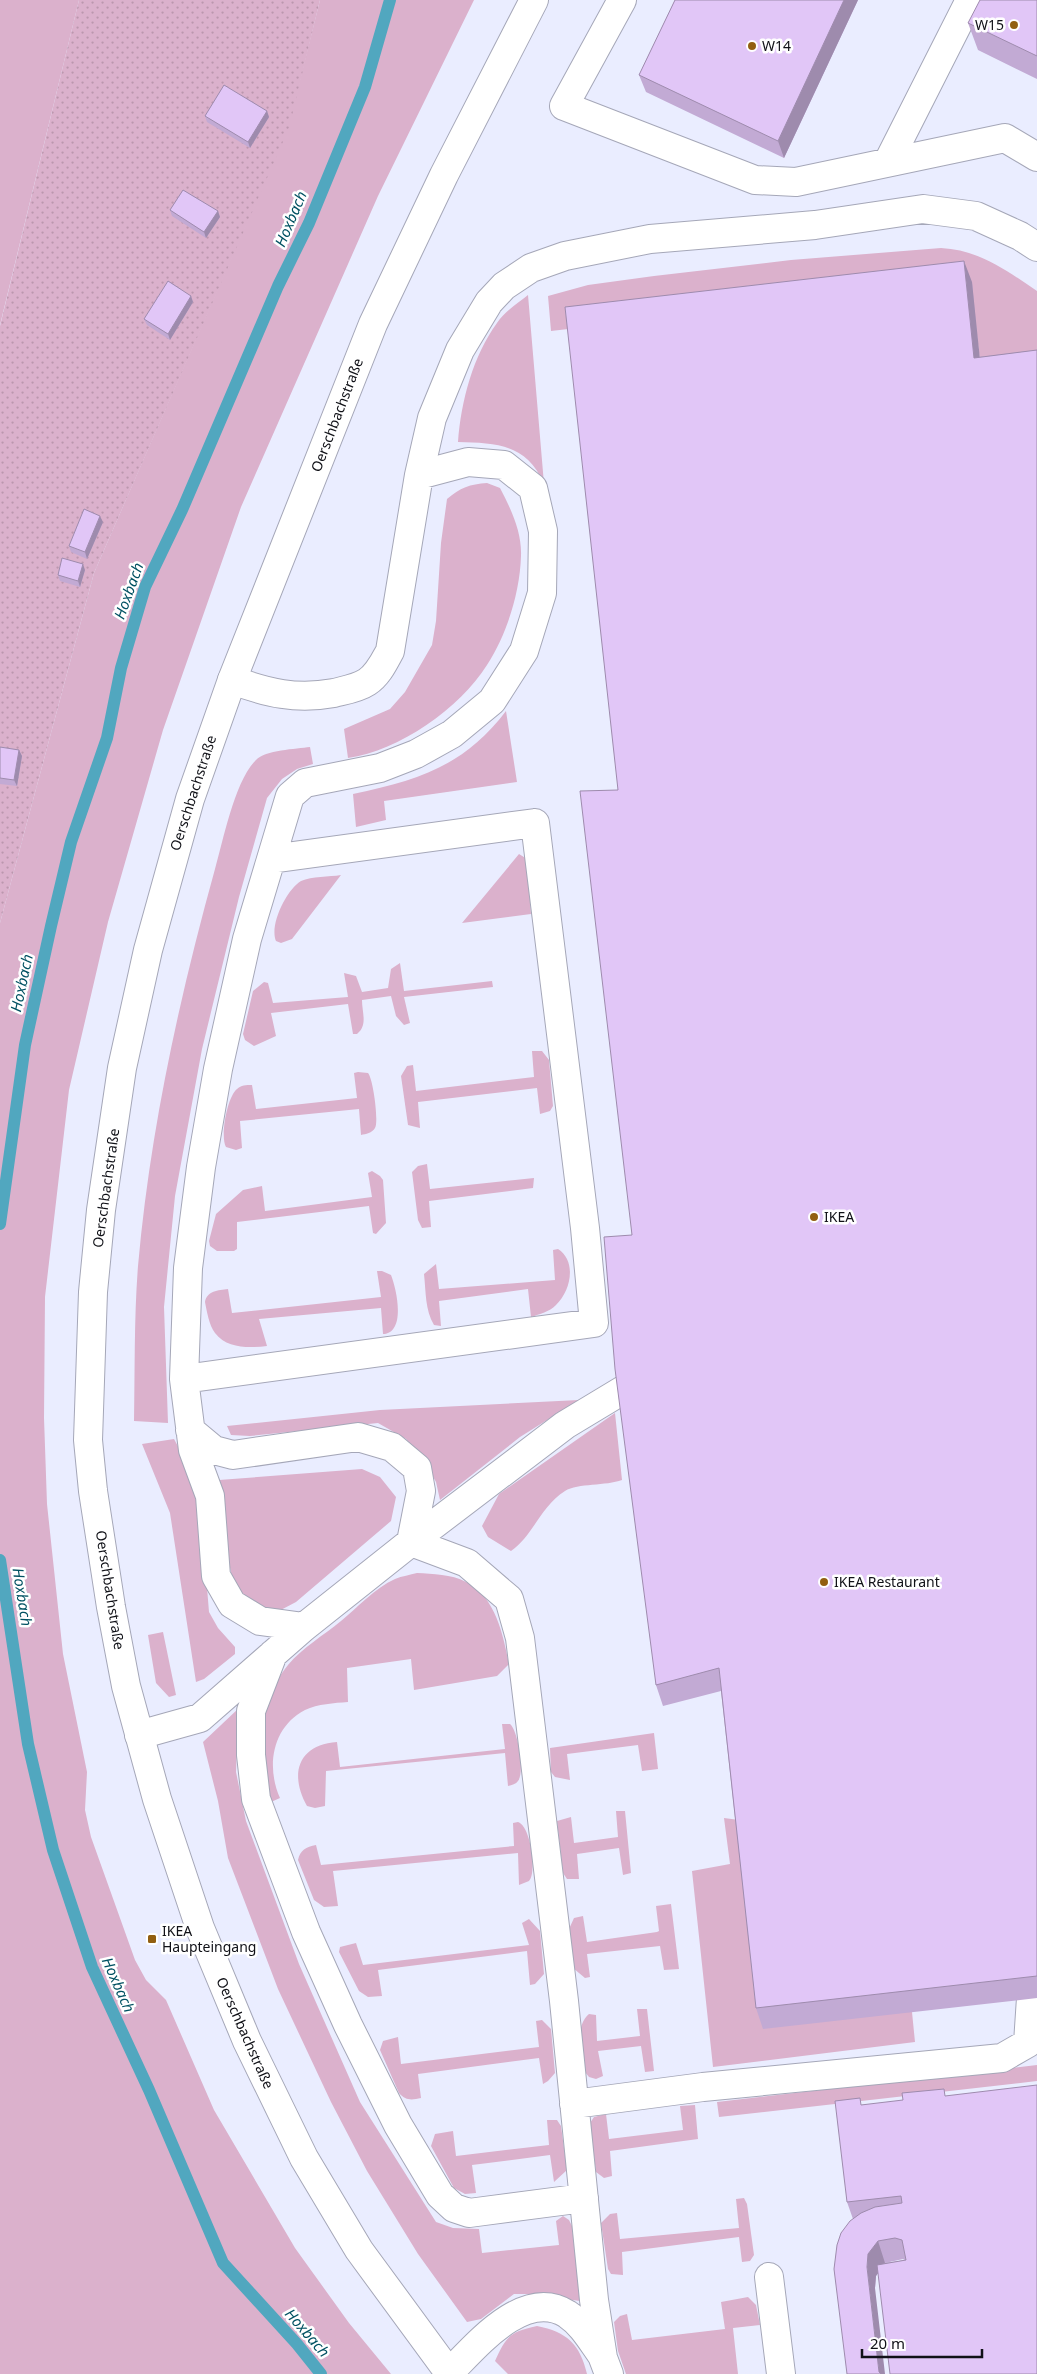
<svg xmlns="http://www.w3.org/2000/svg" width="1037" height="2374" font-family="'Noto Sans',sans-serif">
<defs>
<pattern id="garden-dots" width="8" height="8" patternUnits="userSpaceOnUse" patternTransform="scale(1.25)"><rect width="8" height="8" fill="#dbb1cc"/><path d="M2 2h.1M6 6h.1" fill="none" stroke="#bb97ae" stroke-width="1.8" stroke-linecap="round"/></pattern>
</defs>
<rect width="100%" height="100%" fill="#eaedff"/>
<!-- grass -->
<path fill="#dbb1cc" d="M0 0H79L0 325Z
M320 0H474L378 196 241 507 163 730 108 922 69 1090 45 1297 44 1418 47 1504 63 1654 87 1772 85 1810 91 1837 135 1960 146 1980 166 2000 214 2110 295 2248 349 2323 391 2374H0V923L94 573 288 128Z
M941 248C979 250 1006 270 1037 291V372L982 379 971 282 551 331 548 296 588 285 654 276 791 260Z
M528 295 544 484C527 444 497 443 458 442 461 401 473 356 497 323 504 312 518 303 528 295Z
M487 483 500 488C511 509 522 532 521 556 520 592 507 634 487 665 460 708 399 751 348 758L344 729 390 709 405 692 432 645 436 621 441 543 447 499C460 488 470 484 487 483Z
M506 711 517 782 384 801 386 820 356 827 353 794C419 780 464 766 506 711Z
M310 747 313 764 297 769 282 779 267 798 239 897 202 1049 175 1196 164 1307 168 1423 134 1421C135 1370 134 1317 138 1266 150 1131 179 999 215 869 223 841 235 780 256 760 265 750 296 749 310 747Z
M519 854 527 859 531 914 462 923Z
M341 875 292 939 281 943 276 941C269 925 287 889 301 881 312 876 329 877 341 875Z
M400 963 404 991 492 981 493 987 404 997 410 1023 404 1025 396 1016 391 996 362 1000C362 1013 368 1025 357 1034H353L348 1004 271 1013 276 1036 254 1046 245 1040 243 1034 253 991 264 982 268 983 273 1003 348 997 344 973 356 976 362 992 388 988 391 969Z
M532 1051H542L549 1060 553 1106 550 1111 540 1114 537 1088 418 1102 420 1128 408 1125 401 1076 407 1066 413 1065 416 1091 534 1077Z
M358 1072 368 1073C373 1078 379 1122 375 1128 372 1133 366 1134 361 1135L359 1109 240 1121 242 1148 236 1150 226 1147C220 1137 227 1097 237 1089 241 1085 246 1085 252 1085L256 1109 357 1098 354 1073Z
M427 1164 430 1189 534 1178 533 1188 429 1201 431 1227 422 1228 418 1220 412 1172 418 1166Z
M372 1171 380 1176 383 1180 386 1223 376 1234 373 1233 369 1206 237 1222V1249L234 1251H217L210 1246 209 1241 216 1214 243 1190 262 1186 265 1211 372 1197 368 1173Z
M558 1249C577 1261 571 1291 556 1305 549 1312 540 1314 531 1317L528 1289 439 1301 441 1326 434 1325C425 1310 426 1292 424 1274L436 1264 439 1289 555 1280 553 1250Z
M382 1271 391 1275C397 1290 406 1333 383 1334L381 1308 259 1319 267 1346C250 1348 227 1349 215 1333 209 1325 207 1312 205 1302 207 1291 218 1290 228 1289L232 1313 381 1297 377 1271Z
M579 1400 520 1437 440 1500 436 1482 424 1460 406 1439 378 1423 250 1436 231 1435 227 1426 380 1410Z
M615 1413 622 1480C606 1486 578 1483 565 1491 540 1507 533 1536 511 1551L488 1537 482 1526 499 1494Z
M174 1439 187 1463 200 1500 209 1612 218 1628 235 1647V1654L204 1679 196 1682 170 1513 142 1444Z
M362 1469 380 1477 396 1497 391 1521 296 1602 275 1613C261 1609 244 1604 237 1590 226 1568 222 1507 219 1480Z
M417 1573C433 1574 451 1574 466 1582 496 1597 503 1635 509 1664L497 1676 414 1690 411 1659 347 1668 348 1702C334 1703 318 1704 305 1710 272 1727 266 1767 280 1798L271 1802C261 1752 253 1708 288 1665 302 1648 324 1635 341 1621 357 1608 375 1588 395 1579 402 1576 410 1575 417 1573Z
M163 1632 176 1695 169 1697 156 1683 148 1635Z
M239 1708 241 1720 237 1744 236 1772 246 1821 299 1964 360 2102 436 2222 453 2228 479 2229 482 2253 559 2245 556 2221 563 2216 569 2220 572 2226 580 2301 530 2294H514L481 2319 467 2322 418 2254 367 2171 331 2102 278 1989 228 1858 218 1801 203 1742Z
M502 1724H510C518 1730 525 1773 518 1781 516 1784 512 1785 508 1786L505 1753 326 1771 325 1806 315 1808 307 1806C289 1774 298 1745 337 1742L340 1767 505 1749Z
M654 1733 658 1769 642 1771 638 1745 567 1754 570 1780 555 1777 551 1772 550 1748Z
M616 1811H625L631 1873 623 1875 619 1848 577 1854 579 1879H567L563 1873 557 1821 571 1817 574 1843 618 1837Z
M724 1818 739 1820 912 2012 915 2042 713 2067 692 1871 730 1864Z
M518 1822C531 1826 537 1873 529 1881L519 1885 518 1853 333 1871 338 1906 324 1907 314 1900 298 1860C300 1850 306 1847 316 1845L321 1865 514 1846 513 1823Z
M671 1904 679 1969 664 1970 660 1946 587 1954 590 1977 585 1978 573 1968 569 1929 574 1918 583 1916 587 1942 657 1932 659 1931 656 1906Z
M529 1919 540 1931 544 1974 535 1984 530 1985 527 1951 378 1970 382 1996 368 1997 359 1991 339 1952 340 1947 356 1943 363 1965 529 1945 522 1923Z
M637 2009H647L654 2071 645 2072 641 2046 598 2051 603 2076 596 2079 589 2077 585 2072C583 2053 573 2028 589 2014L596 2015 597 2041 640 2036Z
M542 2020 551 2029 555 2073 548 2081 543 2084 539 2058 418 2074 421 2098C412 2100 406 2101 399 2093L380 2050 383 2041 398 2037 401 2064 539 2047 536 2021Z
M1037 2065V2081L719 2117 717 2102Z
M695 2105 698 2139 610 2151 612 2176 604 2178 596 2172 590 2123 594 2117 606 2114 609 2139 683 2130 680 2106Z
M547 2120H557L561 2126 567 2170 554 2182 550 2155 472 2165 476 2193 465 2194 454 2188 431 2146 435 2134 453 2131 456 2156 549 2145Z
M744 2198 747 2204 754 2255 750 2261 742 2262 739 2237 622 2252 623 2275 611 2274 608 2269 601 2223 610 2214 617 2213 620 2239 739 2228 736 2199Z
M748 2297 756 2305 760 2325 733 2328 738 2374H626L618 2351 614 2322 620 2316 627 2314 632 2340 725 2329 721 2302Z
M537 2326C567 2332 580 2344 587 2374H508L495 2361C506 2336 510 2332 537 2326Z"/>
<!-- garden -->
<path fill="url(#garden-dots)" d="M79 0H320L289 128 94 573 0 923V326Z"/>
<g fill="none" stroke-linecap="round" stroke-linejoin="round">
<!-- stream -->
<path stroke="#51a7bf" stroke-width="12" d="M0 1224 25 1045 51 926 71 842 107 738 121 668 145 587 182 510 278 286 309 223 365 87 390 0
M0 1560 28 1744 53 1850 92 1967 149 2090 223 2263 297 2344 321 2374"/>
<defs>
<path id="minor" d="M622 0 564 106 755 180 796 182 1005 138 1037 157
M888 162 970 0
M232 680C268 693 296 700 334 693 346 690 358 688 367 682 378 675 384 662 390 651L419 475 432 418 460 350 489 302 504 286 531 268 565 256 650 239 815 225 923 209 976 216 1020 236 1037 247
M184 1379 594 1323 585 1228 535 823 271 859
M190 1430 214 1450 233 1455 358 1437 392 1447 417 1468 421 1491 411 1542
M411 1542 467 1563 509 1599 520 1638 564 2001 594 2300 603 2358 609 2374
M304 1627 260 1621 232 1604 216 1576 210 1496 193 1450 184 1379 188 1268 201 1167 218 1069 247 939 290 796 305 783 380 768 416 754 452 734 492 701 524 651 542 593 543 531 533 488 504 465 468 462 419 475
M273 1654 251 1711V1755L256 1799 306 1932 348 2025 398 2125 440 2195 454 2208 469 2213 584 2198
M139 1735 200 1718 304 1627 411 1542 565 1425 623 1390
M574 2104 703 2087 1002 2058 1028 2043 1031 1998
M769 2277 781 2374
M449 2373C476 2346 524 2287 567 2314 582 2324 591 2340 601 2354"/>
<path id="major" d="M450 2374 359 2250 304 2158 247 2041 200 1928 157 1799 126 1686 111 1607 93 1491 88 1440 93 1292 101 1210 122 1068 148 950 190 799 232 680 373 324 444 175 534 0"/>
</defs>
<!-- minor casing -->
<use href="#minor" stroke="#a5a7b8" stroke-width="30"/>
<!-- major casing -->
<use href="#major" stroke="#a5a7b8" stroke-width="30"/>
<!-- minor -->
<use href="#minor" stroke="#fff" stroke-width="28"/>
<!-- major -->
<use href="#major" stroke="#fff" stroke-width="28"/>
</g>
<!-- wall -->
<path fill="#c2aad4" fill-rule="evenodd" d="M675 0H858L784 158 646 92 639 75Z
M1037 0V79L978 50 968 23Z
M267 111 269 117 250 148 207 122 205 116Z
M170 210 218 211 220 217 206 238 172 216Z
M972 282 979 357 1037 350V1998L763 2029 756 2008 721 1691 663 1706 656 1685 632 1235 618 790Z
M191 296 193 302 170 340 147 325 144 319Z
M103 522 87 559 71 552 69 546Z
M85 570 80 587 60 581 58 575Z
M0 747 19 750 22 756 17 786 0 784Z
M862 2105 1037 2374 878 2273 876 2276 875 2288 853 2219 847 2202ZM903 2259 905 2260 885 2263Z"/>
<!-- shaded-wall -->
<path fill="#9e8bad" d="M844 0H858L784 158 778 141Z
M267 111 269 117 250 148 248 142Z
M218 211 220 217 206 238 204 232Z
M964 261 972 282 982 379 974 358Z
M191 296 193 302 170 340 168 334Z
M100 516 103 522 87 559 85 552Z
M83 564 85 570 80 587 78 581Z
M19 750 22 756 17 786 14 780Z
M878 2241 885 2263 876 2276 875 2288 885 2374H880L879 2372 867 2267 868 2254Z"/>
<!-- building -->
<path fill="#e1c6f7" stroke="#9e8bad" d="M675 0H844L778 141 639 75Z
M980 0H1037V56L968 23Z
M224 85 267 111 248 142 205 116Z
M183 190 218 211 204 232 170 210Z
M964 261 974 358 1037 350V1976L756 2008 719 1668 656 1685 615 1369 604 1237 632 1235 580 791 618 790 565 307Z
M168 281 191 296 168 334 144 319Z
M84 509 100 516 85 552 69 546Z
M62 558 83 564 78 581 58 575Z
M0 747 19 750 14 780 0 778Z
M1037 2085V2374H890L877 2265 906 2260 902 2240 895 2238 878 2241 868 2254 867 2267 879 2372 881 2374H847L834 2269 837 2245 841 2233 850 2221 861 2213 875 2207 902 2203 901 2196 847 2202 835 2101 860 2098 861 2105 903 2100 902 2093 944 2089 945 2096Z"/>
<!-- markers -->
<g fill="#925f11" stroke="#fff" stroke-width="2">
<circle cx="1014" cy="25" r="5"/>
<circle cx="752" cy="46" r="5"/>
<circle cx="814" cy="1217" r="5"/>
<circle cx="824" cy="1582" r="5"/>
<rect x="147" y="1934" width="10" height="10" rx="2.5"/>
</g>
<g text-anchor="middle" stroke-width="5" stroke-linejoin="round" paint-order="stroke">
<!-- poi labels -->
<g font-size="14" fill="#101117" stroke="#fff" text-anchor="start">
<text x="1004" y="30" text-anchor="end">W15</text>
<text x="762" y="51">W14</text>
<text x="824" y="1222">IKEA</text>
<text x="834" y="1587">IKEA Restaurant</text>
<text x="162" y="1936">IKEA<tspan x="162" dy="16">Haupteingang</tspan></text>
</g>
<!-- street labels -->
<g font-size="14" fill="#101117" stroke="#fff">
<text transform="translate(337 415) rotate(-69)" y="5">Oerschbachstraße</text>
<text transform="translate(193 793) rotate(-72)" y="5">Oerschbachstraße</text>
<text transform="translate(106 1188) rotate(-82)" y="5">Oerschbachstraße</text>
<text transform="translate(110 1590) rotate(81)" y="5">Oerschbachstraße</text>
<text transform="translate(245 2033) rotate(66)" y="5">Oerschbachstraße</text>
</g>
<!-- water labels -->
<g font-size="15" font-style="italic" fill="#015162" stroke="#fff">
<text transform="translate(291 219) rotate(-67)" y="5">Hoxbach</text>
<text transform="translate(129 591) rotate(-70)" y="5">Hoxbach</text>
<text transform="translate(22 983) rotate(-78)" y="5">Hoxbach</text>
<text transform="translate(22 1597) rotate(81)" y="5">Hoxbach</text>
<text transform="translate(118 1985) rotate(66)" y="5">Hoxbach</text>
<text transform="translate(307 2333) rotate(49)" y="5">Hoxbach</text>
</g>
</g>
<!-- scale -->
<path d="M862 2349v8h120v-8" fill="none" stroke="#101117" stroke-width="2.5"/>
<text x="870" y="2349" font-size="15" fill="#101117" stroke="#ffffff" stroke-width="4" paint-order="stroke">20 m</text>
</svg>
